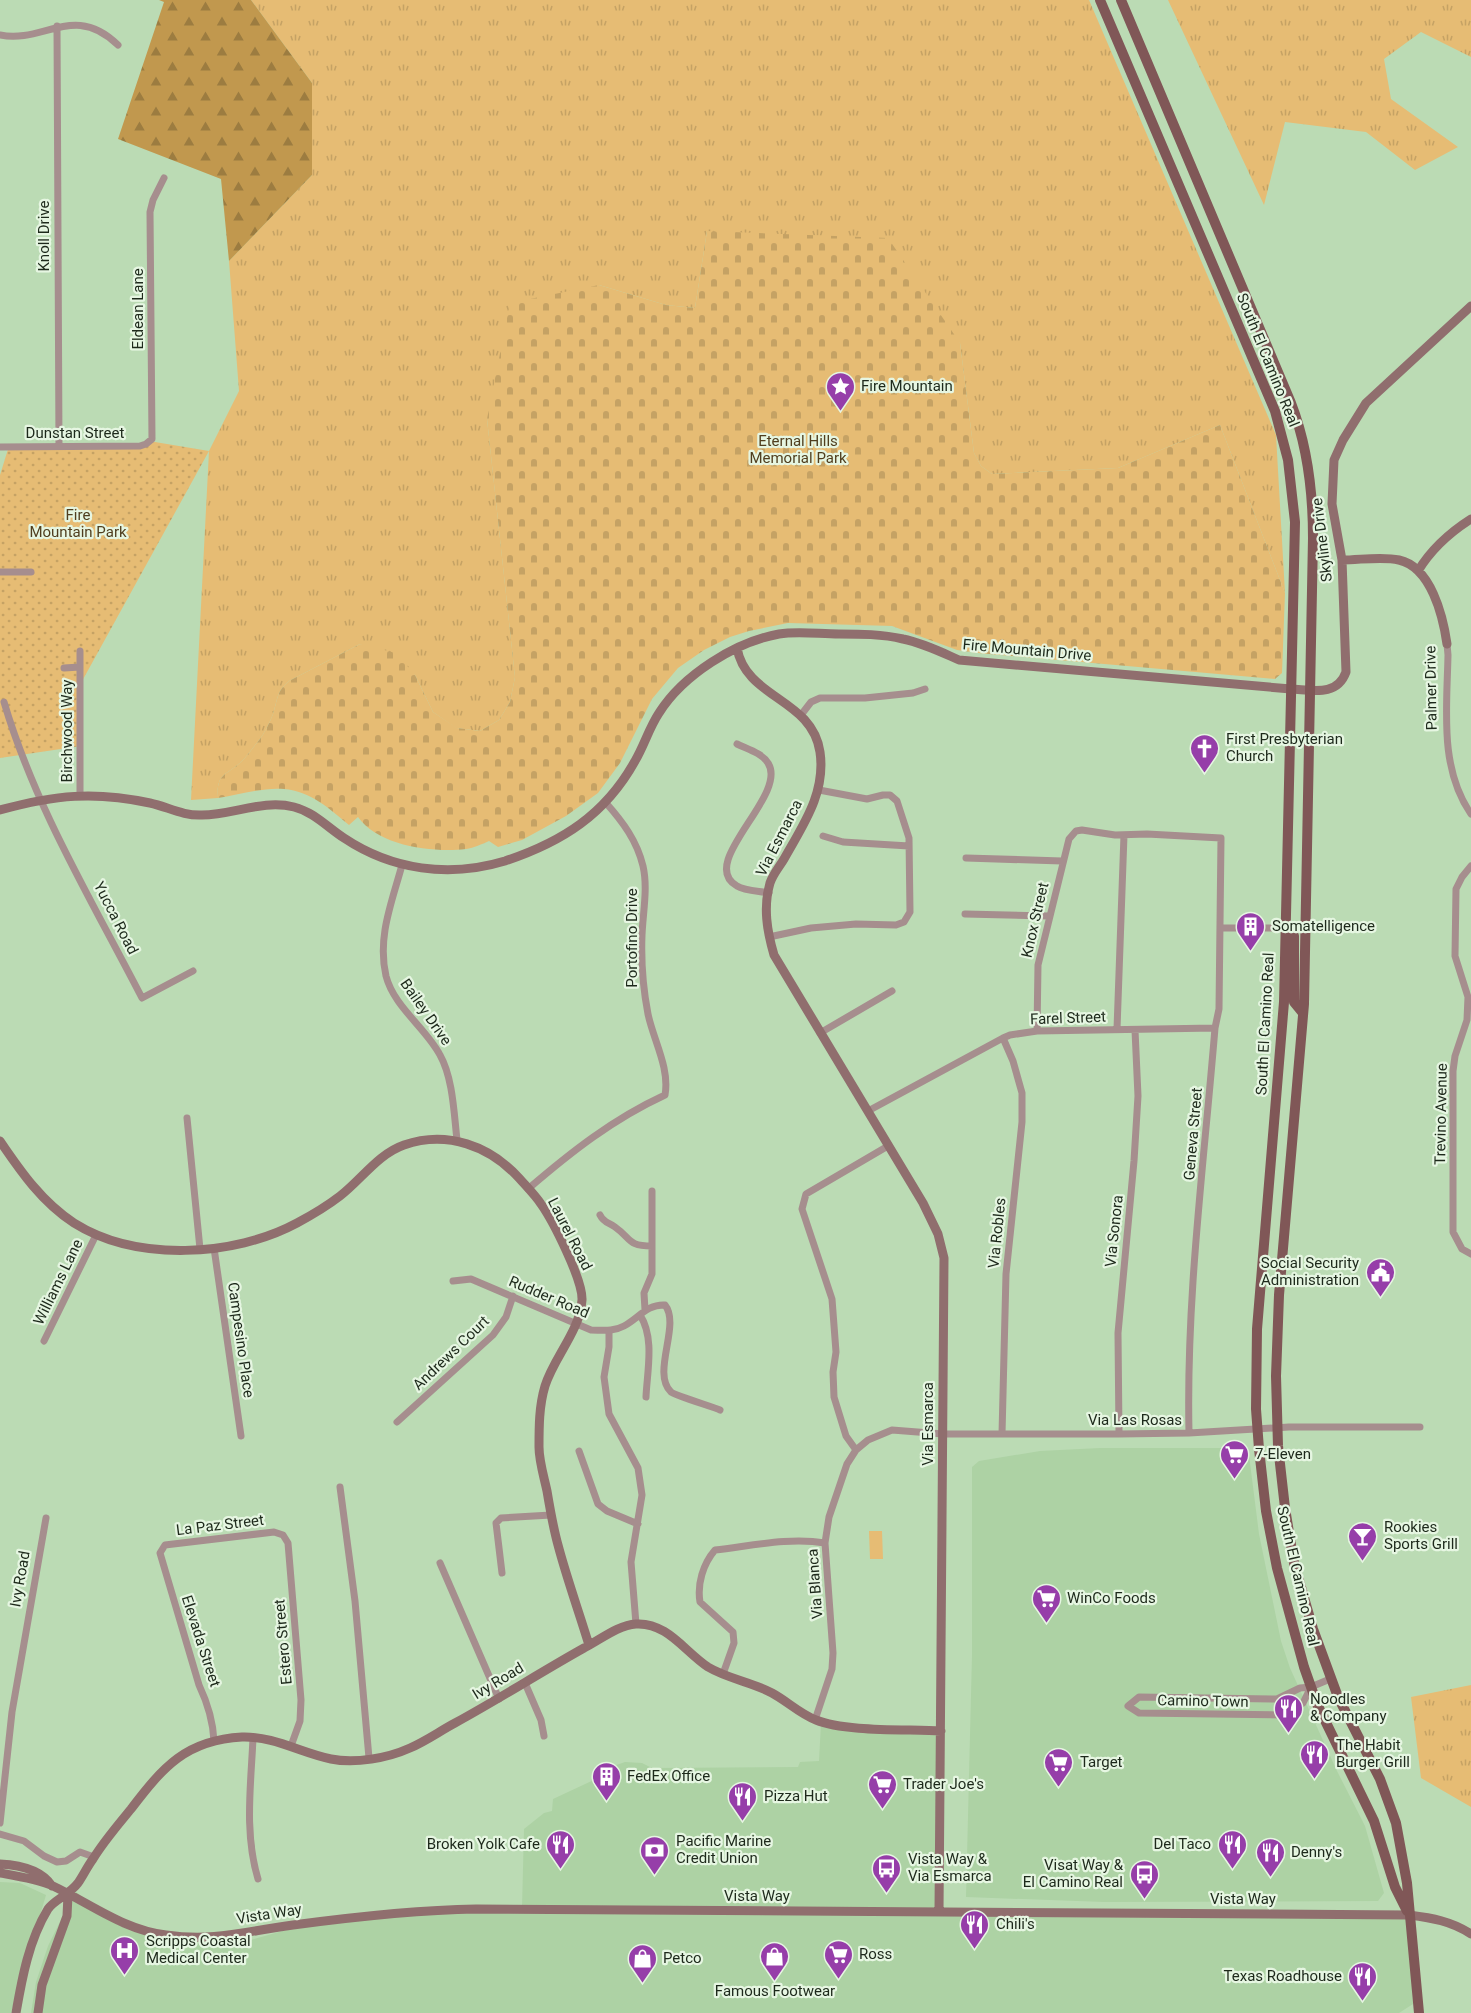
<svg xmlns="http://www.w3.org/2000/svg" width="1471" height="2013" font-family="Roboto,sans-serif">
<defs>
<pattern id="grass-tufts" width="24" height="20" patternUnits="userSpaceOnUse" patternTransform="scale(1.5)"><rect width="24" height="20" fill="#e6bc74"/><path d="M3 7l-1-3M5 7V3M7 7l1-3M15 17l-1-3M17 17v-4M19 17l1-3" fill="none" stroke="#c5a264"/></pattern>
<pattern id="forest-firs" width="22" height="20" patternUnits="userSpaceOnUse" patternTransform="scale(1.5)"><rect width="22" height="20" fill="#c1984e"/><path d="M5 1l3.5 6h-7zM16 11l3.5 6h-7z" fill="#9c7c40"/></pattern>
<pattern id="cemetery-stones" width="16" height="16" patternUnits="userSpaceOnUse" patternTransform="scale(1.5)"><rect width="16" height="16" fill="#e6bc74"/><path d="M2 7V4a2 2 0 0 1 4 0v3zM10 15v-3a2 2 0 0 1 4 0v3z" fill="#c5a264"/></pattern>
<pattern id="park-dots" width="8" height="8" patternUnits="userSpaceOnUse" patternTransform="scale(1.5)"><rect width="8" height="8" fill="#e6bc74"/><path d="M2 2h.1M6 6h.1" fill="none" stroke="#c5a264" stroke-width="1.8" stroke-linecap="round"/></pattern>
</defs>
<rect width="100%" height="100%" fill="#bbdbb4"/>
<!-- built -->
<path fill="#add2a4" d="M1100 1448H1241L1247 1451 1249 1455 1259 1534 1281 1641 1290 1668 1337 1771 1365 1826 1384 1893 1378 1901 1104 1902 966 1897 972 1655V1467L979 1461 1040 1451Z
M821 1724 940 1732 938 1910 522 1908 524 1829 544 1813 552 1811 553 1799 598 1778 605 1769 625 1762 642 1763 652 1768 798 1767 800 1762 819 1761Z
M0 1882 20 1883 46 1895 11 2013H0Z
M75 1891 98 1909 129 1925 240 1943 329 1918 390 1913 1408 1917 1413 2004 1399 2013H31L36 1982 48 1946Z"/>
<!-- grass -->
<path fill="url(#grass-tufts)" d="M251 0H1089L1276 435 1285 593 1220 425 1118 468 992 474 981 466 974 453 960 343 707 231 695 308 666 305 599 285 487 419 515 677 510 702 499 720 480 731 456 728 433 712 415 675 360 644 289 681C276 692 278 699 273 714 270 722 265 732 260 739 254 746 248 755 242 761 226 776 216 773 218 798L191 800 209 451 239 391 229 261 312 175V83Z
M1168 0H1471V57L1421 32 1384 59 1391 99 1458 147 1415 170 1366 132 1285 122 1264 205Z
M1471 1685V1807L1421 1778 1411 1697Z"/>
<!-- forest -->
<path fill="url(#forest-firs)" d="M159 0H251L312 83V175L229 261 221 179 118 139 164 2Z"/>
<!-- cemetery -->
<path fill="url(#cemetery-stones)" d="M707 231 888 238 960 343 974 453 981 466 992 474 1118 468 1220 425 1285 593 1282 673 1275 679 978 653 957 650 892 626 788 623 749 631 730 637 704 650 678 668 652 699 620 763 598 793 566 816 522 840 498 847 489 841C482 844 474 848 466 849 433 853 378 846 358 817L349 825C330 809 310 791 284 789 264 787 238 795 218 798 216 773 226 776 242 761 248 755 254 746 260 739 265 732 270 722 273 714 278 699 276 692 289 681L360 644 396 653 415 675 433 712 457 728 480 731 499 720 510 702 515 677 487 419 510 303 599 285 666 305 695 308Z"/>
<!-- park -->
<path fill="url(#park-dots)" d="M149 441 209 451 81 683V746L0 758V475L9 446 143 445Z"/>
<!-- pitch -->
<path fill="#e6bc74" d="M869 1531H882L883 1559H870Z"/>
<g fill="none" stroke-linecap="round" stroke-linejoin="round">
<!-- street -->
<path stroke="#a68e8e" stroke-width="7" d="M57 26 59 446
M0 35C44 44 74 2 118 45
M0 447 140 446 146 444 152 439 150 212 153 200 164 178
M0 572H31
M1447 644 1448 655C1447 708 1439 768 1471 814
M80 651V795
M64 668 80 667
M4 702C35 807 92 901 142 998L193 971
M801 715 811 702 820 698H865L913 693 925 689
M737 744C747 749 762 753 768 763 789 795 696 863 737 886 745 891 760 891 769 893
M823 836 843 842 909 846
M966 858 1062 861
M402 865C392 902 377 937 386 976 394 1007 426 1028 440 1055 453 1078 454 1114 457 1140
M1471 866 1462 877 1456 889 1455 956 1468 997 1467 1020 1455 1056 1453 1071V1232L1462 1249 1471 1254
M965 914 1049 916
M1220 928H1286
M769 937 811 928 856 924 896 925 904 922 910 912 909 838 897 801 890 795H883L867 799 819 790
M1117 1029 1124 835
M1037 1031 1038 965 1069 839 1076 831 1082 830 1115 835 1147 834 1221 838 1219 1009 1215 1028C1204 1163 1186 1298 1189 1433
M820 1033 892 991
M868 1111 1003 1038 1010 1035 1037 1031 1215 1028
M187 1118 200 1249
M528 1189C571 1152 613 1119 665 1095 670 1068 653 1039 648 1014 643 988 641 961 642 935 643 912 648 888 643 866 637 841 623 822 606 803
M600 1215C604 1223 608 1222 615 1227 632 1239 627 1246 652 1246
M214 1248 241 1436
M453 1281 471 1279 591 1330C602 1330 613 1332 624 1326 639 1318 647 1304 665 1305 681 1325 651 1373 671 1392 674 1395 713 1407 720 1410
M645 1310 644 1293 652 1274V1191
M640 1315C655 1338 647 1372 646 1397
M609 1331V1347L604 1377 609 1414 638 1468 642 1495 631 1562 636 1624
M44 1341 96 1235
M397 1422 493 1335 506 1317 513 1296
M1002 1434 1006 1274 1022 1122V1093L1013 1061 1003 1038
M1119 1434 1118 1333 1134 1161 1138 1096 1135 1030
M856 1450 846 1436 834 1397 833 1372 836 1352 832 1299 802 1209 806 1194 888 1146
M579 1451 598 1504 607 1511 638 1524
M340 1487 355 1601 369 1758
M440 1563 499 1699
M502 1573 496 1523 501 1518 551 1515
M723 1674 734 1643 733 1632 700 1602C697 1584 703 1564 715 1550 751 1546 789 1537 825 1543
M525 1683 541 1720 544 1736
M1311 1687 1303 1703 1287 1715 1139 1713 1128 1706 1139 1697 1277 1699 1300 1688 1311 1687 1330 1679
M815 1720 832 1669 833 1653 825 1543 829 1517 847 1464 856 1450 868 1440 892 1430 943 1434H1119L1189 1433 1289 1427H1420
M253 1738C251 1785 244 1832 258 1879
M214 1741C213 1720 208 1704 199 1685L160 1553 165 1545 274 1532 283 1535 288 1543 301 1700 300 1721 291 1746
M0 1823 12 1712 46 1518
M0 1834 24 1841 44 1856 57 1862 66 1861 80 1852 94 1857"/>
<!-- secondary -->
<path stroke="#906e6e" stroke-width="9" d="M1342 560C1360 560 1382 556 1399 560 1431 567 1443 616 1447 644
M1418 571C1432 548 1449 533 1471 519
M737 648C746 699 812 698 820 752 826 793 803 825 784 859 780 866 773 874 770 883 763 907 767 931 774 955L923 1203 938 1234 944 1258 939 1912
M0 810C55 795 94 791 150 803 168 807 183 816 202 815 233 815 263 799 294 807 314 812 327 827 344 838 392 870 449 878 505 861 562 842 605 815 635 761 644 746 649 728 659 713 683 675 735 642 779 634 798 631 819 634 839 634 860 634 882 634 903 639 923 643 941 652 959 660L1291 689C1312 690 1337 697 1346 672L1342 560 1332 504 1334 460 1343 440 1366 403 1471 306
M0 1141C21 1172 42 1202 74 1223 136 1262 234 1257 297 1223 312 1215 327 1206 340 1196 361 1180 378 1154 404 1145 447 1130 490 1146 519 1178 526 1186 535 1195 541 1204 553 1221 583 1280 582 1300 580 1331 554 1357 545 1386 539 1406 539 1427 539 1447 539 1461 544 1477 547 1491 550 1509 553 1527 558 1545 567 1579 579 1612 589 1645
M0 1864C19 1865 41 1869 52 1886
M0 1873C17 1876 37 1879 53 1886 91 1904 124 1930 166 1935 215 1942 246 1931 293 1925 353 1917 415 1910 476 1909L1409 1915C1432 1918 1451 1921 1471 1934
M16 2013C22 1978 29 1940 48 1909 54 1900 69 1895 78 1883 83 1876 87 1867 93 1859 104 1841 118 1825 131 1809 163 1767 186 1740 242 1737 274 1736 301 1753 331 1759 355 1764 388 1758 410 1748 426 1741 440 1731 455 1723 499 1699 541 1672 584 1648 600 1640 618 1625 636 1624 667 1622 685 1652 708 1667 728 1679 752 1682 772 1693 787 1701 800 1714 816 1720 845 1732 908 1729 941 1731
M38 2013 42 1985 67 1916 68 1895"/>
<!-- primary -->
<path stroke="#805757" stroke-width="10" d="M1100 0 1275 411 1288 460 1295 522 1284 1002 1257 1329 1256 1409 1259 1449 1266 1511 1277 1568 1304 1667 1317 1704 1374 1821 1395 1887 1407 1911
M1121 0 1291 403C1308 447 1313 491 1313 538L1304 1004 1279 1295 1276 1376 1278 1446 1285 1508 1294 1563 1313 1629 1338 1697 1380 1779 1396 1823 1407 1883 1419 2013
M1286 928 1292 931 1294 936V1002L1303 1013"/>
</g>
<!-- icons -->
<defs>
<symbol id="sight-pin" viewBox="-11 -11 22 30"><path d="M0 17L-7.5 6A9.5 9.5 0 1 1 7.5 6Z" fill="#963ea9" stroke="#e6f6e2"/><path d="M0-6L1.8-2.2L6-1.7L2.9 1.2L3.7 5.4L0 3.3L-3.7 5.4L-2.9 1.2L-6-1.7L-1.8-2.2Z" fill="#fff"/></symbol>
<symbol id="church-pin" viewBox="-11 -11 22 30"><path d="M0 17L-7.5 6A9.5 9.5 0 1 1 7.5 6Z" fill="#963ea9" stroke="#e6f6e2"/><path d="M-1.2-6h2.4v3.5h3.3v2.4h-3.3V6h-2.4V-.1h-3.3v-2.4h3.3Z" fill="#fff"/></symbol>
<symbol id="building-pin" viewBox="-11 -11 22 30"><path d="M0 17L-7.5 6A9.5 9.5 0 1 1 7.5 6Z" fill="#963ea9" stroke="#e6f6e2"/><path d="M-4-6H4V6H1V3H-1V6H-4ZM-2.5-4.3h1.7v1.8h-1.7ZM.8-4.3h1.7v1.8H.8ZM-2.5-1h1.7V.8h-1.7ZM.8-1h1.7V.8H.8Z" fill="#fff"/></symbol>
<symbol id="civic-pin" viewBox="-11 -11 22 30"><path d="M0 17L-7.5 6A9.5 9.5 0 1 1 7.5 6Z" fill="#963ea9" stroke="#e6f6e2"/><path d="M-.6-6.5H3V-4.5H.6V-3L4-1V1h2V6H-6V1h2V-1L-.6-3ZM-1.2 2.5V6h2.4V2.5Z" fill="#fff"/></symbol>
<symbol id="supermarket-pin" viewBox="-11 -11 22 30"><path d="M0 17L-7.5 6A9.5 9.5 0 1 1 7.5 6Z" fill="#963ea9" stroke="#e6f6e2"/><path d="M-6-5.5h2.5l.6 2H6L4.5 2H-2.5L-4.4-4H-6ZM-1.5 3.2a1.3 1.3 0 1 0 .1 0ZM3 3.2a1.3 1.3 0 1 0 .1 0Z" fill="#fff"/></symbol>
<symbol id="bar-pin" viewBox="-11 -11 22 30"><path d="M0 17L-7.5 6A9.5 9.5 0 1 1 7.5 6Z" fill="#963ea9" stroke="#e6f6e2"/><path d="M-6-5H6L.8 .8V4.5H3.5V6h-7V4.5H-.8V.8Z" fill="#fff"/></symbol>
<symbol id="restaurant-pin" viewBox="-11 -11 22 30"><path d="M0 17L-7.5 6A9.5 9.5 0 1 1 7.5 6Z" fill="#963ea9" stroke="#e6f6e2"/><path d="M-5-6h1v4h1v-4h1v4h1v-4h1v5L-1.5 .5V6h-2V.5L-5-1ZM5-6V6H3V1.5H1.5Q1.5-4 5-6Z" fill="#fff"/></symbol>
<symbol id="bank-pin" viewBox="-11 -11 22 30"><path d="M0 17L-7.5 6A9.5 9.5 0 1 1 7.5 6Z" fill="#963ea9" stroke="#e6f6e2"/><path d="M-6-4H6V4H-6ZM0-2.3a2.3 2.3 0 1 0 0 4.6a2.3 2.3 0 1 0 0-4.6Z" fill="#fff"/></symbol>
<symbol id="bus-pin" viewBox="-11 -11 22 30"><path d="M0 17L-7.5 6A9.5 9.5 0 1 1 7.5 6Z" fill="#963ea9" stroke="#e6f6e2"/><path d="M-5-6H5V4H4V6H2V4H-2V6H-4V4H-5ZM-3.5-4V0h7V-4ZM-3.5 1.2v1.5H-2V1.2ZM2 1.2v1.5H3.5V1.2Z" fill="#fff"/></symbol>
<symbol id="hospital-pin" viewBox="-11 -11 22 30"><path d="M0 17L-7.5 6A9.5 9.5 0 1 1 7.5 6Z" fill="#963ea9" stroke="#e6f6e2"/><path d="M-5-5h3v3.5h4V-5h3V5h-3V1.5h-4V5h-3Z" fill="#fff"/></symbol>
<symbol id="shop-pin" viewBox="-11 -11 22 30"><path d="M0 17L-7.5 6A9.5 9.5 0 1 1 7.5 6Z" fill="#963ea9" stroke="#e6f6e2"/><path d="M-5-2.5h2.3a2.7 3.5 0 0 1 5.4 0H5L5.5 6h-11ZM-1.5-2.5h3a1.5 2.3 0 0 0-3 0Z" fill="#fff"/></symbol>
</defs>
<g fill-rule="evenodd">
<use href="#sight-pin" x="824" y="370" width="33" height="45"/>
<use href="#church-pin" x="1188" y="732" width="33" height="45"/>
<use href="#building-pin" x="1234" y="910" width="33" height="45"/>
<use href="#civic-pin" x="1364" y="1256" width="33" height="45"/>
<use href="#supermarket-pin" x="1218" y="1438" width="33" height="45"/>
<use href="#bar-pin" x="1346" y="1520" width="33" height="45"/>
<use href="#supermarket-pin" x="1030" y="1582" width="33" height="45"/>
<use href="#restaurant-pin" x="1272" y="1692" width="33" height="45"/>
<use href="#restaurant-pin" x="1298" y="1738" width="33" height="45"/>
<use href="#supermarket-pin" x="1042" y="1746" width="33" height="45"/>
<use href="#building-pin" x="590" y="1760" width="33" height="45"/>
<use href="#supermarket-pin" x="866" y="1768" width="33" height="45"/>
<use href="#restaurant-pin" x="726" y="1780" width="33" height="45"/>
<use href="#restaurant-pin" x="544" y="1828" width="33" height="45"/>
<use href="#restaurant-pin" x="1216" y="1828" width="33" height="45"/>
<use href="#bank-pin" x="638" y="1834" width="33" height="45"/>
<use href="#restaurant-pin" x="1254" y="1836" width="33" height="45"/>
<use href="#bus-pin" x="870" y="1852" width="33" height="45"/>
<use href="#bus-pin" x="1128" y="1858" width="33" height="45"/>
<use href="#restaurant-pin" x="958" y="1908" width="33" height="45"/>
<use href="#hospital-pin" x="108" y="1934" width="33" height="45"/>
<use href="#supermarket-pin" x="822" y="1938" width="33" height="45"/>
<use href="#shop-pin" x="758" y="1940" width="33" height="45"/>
<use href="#shop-pin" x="626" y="1942" width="33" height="45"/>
<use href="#restaurant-pin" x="1346" y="1960" width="33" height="45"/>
</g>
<g text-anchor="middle" stroke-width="4.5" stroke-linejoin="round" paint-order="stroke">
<!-- street labels -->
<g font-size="15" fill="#1d291b" stroke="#e6f6e2">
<text transform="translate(44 236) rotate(-90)" y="5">Knoll Drive</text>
<text transform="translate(138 309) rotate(-90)" y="5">Eldean Lane</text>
<text transform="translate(1268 360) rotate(68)" y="5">South El Camino Real</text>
<text x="75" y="438">Dunstan Street</text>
<text transform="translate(1322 540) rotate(-97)" y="5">Skyline Drive</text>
<text transform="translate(1027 650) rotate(5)" y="5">Fire Mountain Drive</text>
<text transform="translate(1431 688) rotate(-91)" y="5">Palmer Drive</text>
<text transform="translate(67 731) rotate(-90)" y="5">Birchwood Way</text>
<text transform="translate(779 838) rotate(-63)" y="5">Via Esmarca</text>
<text transform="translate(116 918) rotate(63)" y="5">Yucca Road</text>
<text transform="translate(1035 920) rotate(-77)" y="5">Knox Street</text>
<text transform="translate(632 938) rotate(-90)" y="5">Portofino Drive</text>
<text transform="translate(426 1012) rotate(55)" y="5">Bailey Drive</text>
<text transform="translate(1068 1018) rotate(-2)" y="5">Farel Street</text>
<text transform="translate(1265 1024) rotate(-87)" y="5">South El Camino Real</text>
<text transform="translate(1441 1114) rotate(-89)" y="5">Trevino Avenue</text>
<text transform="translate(1193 1134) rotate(-85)" y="5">Geneva Street</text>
<text transform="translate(1114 1231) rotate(-84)" y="5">Via Sonora</text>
<text transform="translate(997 1233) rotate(-84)" y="5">Via Robles</text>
<text transform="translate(570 1234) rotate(63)" y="5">Laurel Road</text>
<text transform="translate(58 1282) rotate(-64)" y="5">Williams Lane</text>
<text transform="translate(549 1297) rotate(23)" y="5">Rudder Road</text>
<text transform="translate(241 1340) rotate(82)" y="5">Campesino Place</text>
<text transform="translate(451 1353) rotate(-44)" y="5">Andrews Court</text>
<text x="1135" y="1425">Via Las Rosas</text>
<text transform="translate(928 1424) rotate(-90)" y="5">Via Esmarca</text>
<text transform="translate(220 1525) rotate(-7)" y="5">La Paz Street</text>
<text transform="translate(1298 1576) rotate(77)" y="5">South El Camino Real</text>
<text transform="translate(20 1579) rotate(-80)" y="5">Ivy Road</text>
<text transform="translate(815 1584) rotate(-94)" y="5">Via Blanca</text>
<text transform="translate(201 1641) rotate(72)" y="5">Elevada Street</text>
<text transform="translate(283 1642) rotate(-95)" y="5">Estero Street</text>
<text transform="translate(498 1681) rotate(-31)" y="5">Ivy Road</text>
<text transform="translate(1203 1701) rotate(1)" y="5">Camino Town</text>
<text x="757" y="1901">Vista Way</text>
<text x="1243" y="1904">Vista Way</text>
<text transform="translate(269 1914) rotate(-9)" y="5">Vista Way</text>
</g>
<!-- poi labels -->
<g font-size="15" fill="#1d291b" stroke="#e6f6e2" text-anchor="start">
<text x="861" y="391">Fire Mountain</text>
<text x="1226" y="744">First Presbyterian<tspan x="1226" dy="17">Church</tspan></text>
<text x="1272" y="931">Somatelligence</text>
<text x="1359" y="1268" text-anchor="end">Social Security<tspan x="1359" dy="17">Administration</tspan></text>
<text x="1255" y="1459">7-Eleven</text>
<text x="1384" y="1532">Rookies<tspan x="1384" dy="17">Sports Grill</tspan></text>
<text x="1067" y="1603">WinCo Foods</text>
<text x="1310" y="1704">Noodles<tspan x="1310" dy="17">&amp; Company</tspan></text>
<text x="1336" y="1750">The Habit<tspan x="1336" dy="17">Burger Grill</tspan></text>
<text x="1080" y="1767">Target</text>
<text x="627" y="1781">FedEx Office</text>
<text x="903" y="1789">Trader Joe's</text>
<text x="764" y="1801">Pizza Hut</text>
<text x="676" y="1846">Pacific Marine<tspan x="676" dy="17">Credit Union</tspan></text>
<text x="540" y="1849" text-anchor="end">Broken Yolk Cafe</text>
<text x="1211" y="1849" text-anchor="end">Del Taco</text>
<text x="1291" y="1857">Denny's</text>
<text x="908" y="1864">Vista Way &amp;<tspan x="908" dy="17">Via Esmarca</tspan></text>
<text x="1123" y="1870" text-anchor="end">Visat Way &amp;<tspan x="1123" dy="17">El Camino Real</tspan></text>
<text x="996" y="1929">Chili's</text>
<text x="146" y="1946">Scripps Coastal<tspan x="146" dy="17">Medical Center</tspan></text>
<text x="859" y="1959">Ross</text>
<text x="663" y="1963">Petco</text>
<text x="1342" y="1981" text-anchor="end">Texas Roadhouse</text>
<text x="775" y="1996" text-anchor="middle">Famous Footwear</text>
</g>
<!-- park labels -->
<g font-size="15" fill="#503e1e" stroke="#e6f6e2">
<text x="798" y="446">Eternal Hills<tspan x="798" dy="17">Memorial Park</tspan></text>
<text x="78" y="520">Fire<tspan x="78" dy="17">Mountain Park</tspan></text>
</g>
</g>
</svg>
